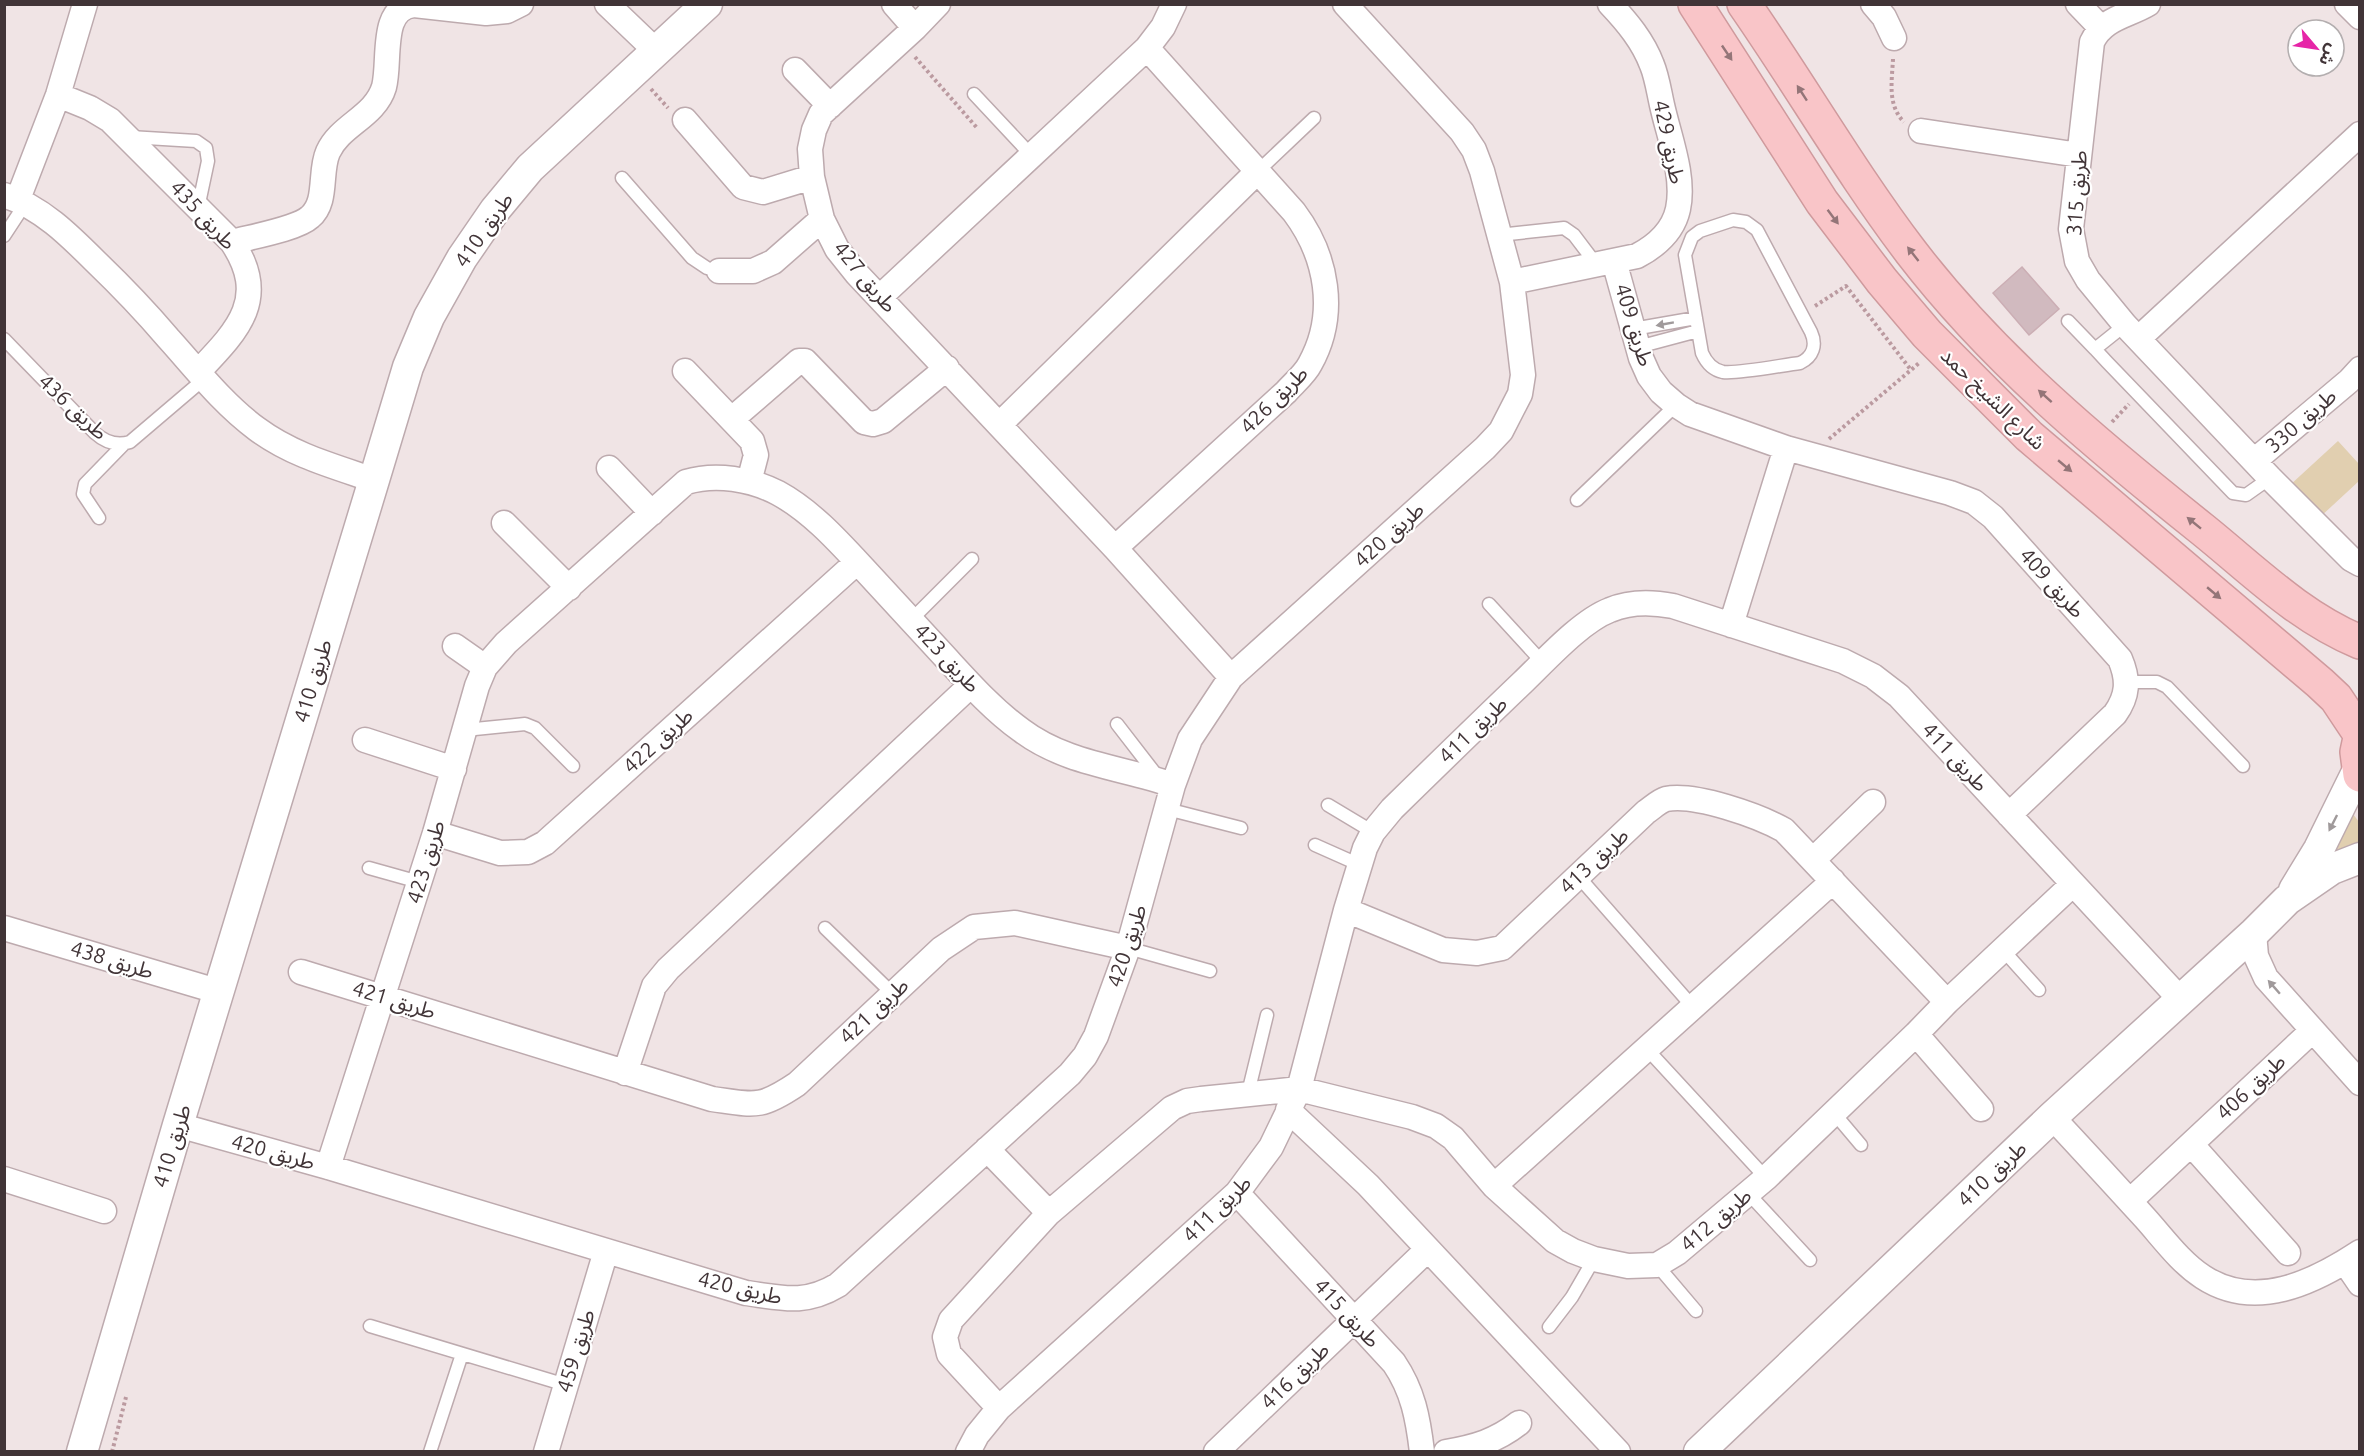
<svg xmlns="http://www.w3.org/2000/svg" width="2364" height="1456" font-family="Ubuntu,'Noto Sans Arabic',sans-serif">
<rect width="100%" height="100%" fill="#f0e4e5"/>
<!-- green -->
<path fill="#e1cfb0" d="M2338 441 2359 464V481L2319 518 2289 486Z
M2347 806 2359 822V845L2334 854 2322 855Z"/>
<!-- building -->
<path fill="#d1babf" stroke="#cbaeb4" stroke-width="1.5" d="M2022 267 2059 309 2029 335 1993 293Z"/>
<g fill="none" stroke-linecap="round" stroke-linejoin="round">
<defs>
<path id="service" d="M974 94 1032 156
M130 137 196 141 206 148 208 161 198 208
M1257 172 1314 118
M622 178 692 258 707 268 719 271
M1733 220 1746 222 1757 230 1811 332C1817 345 1813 357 1800 363 1783 365 1738 374 1723 372 1713 370 1706 362 1702 353L1685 255 1692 237 1700 231Z
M1499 235 1564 228 1574 235 1596 264
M4 236 25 204
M2068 321 2095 349
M2125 325 2095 349 2107 362 2233 493 2246 495 2270 478
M1633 329 1696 318
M4 339 95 433C105 442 117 446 130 442L204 379
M1638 347 1698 331
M1577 500 1676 405
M99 518 83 494 85 484 124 444
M1489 604 1543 663
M911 620 972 559
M2127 682H2157L2167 687 2243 766
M1117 724 1158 777
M465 730 525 724 535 728 573 766
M1328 805 1373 832
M1167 809 1241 828
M1315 845 1360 865
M369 868 419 882
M1578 876 1693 1007
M825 928 893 994
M1128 948 1210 971
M2003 950 2039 990
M1647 1049 1766 1178
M1248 1093 1267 1015
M1834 1113 1861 1145
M1748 1193 1810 1260
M1657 1265 1696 1311
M370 1326 566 1385
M1549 1327 1572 1297 1594 1259
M430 1452 462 1354"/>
<path id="minor" d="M607 4 656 51
M894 4 915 28
M938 4 915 28 821 114 814 130 810 149 812 177 822 219 837 249 857 274 1115 548 1231 677
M1873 4 1884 17 1894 38
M2078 4 2101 28
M2148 4C2128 16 2103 18 2092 42L2071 229 2077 261 2088 280 2125 325 2270 478 2351 559 2360 564
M2347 4 2360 17
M795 70 830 106
M58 95 90 108 110 120 232 242C270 299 237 331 198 372
M685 120 743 187 763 192 812 177
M1921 131 2079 155
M4 195C41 207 69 235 96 262 121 286 145 311 168 338 196 369 223 404 257 429 292 455 333 466 374 480
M18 199 58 95 85 4
M232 242C250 237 297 229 310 217 328 202 319 172 328 152 340 125 375 117 384 87 391 61 379 8 414 5L486 13 507 11 521 4
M1614 261 1641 358 1649 376 1661 392 1676 405 1690 414 1786 448 1950 493 1974 502 1993 517 2120 659C2129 680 2128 696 2115 714L2009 815
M719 271H753L773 262 822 219
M1512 282 1637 256C1656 246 1673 232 1678 209 1685 176 1669 137 1662 105 1659 92 1657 77 1652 65 1643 41 1627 22 1610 4
M880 297 1147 48 1163 27 1174 4
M2139 338 2360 134
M685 371 752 441 756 455 749 482
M732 419 799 361H805L864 422 873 424 883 421 947 368
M1000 424 1257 172
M2254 461 2349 381 2360 369
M609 468 652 513
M504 523 569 588
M1115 548 1286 392C1294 383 1305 374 1310 364 1338 314 1327 256 1294 212L1147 48
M1731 625 1786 448
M455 646 485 667
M365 740 454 769
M435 833 500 853 528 852 545 843 857 562
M1813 860 1873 802
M1346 910 1443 950 1477 953 1502 948 1646 812C1652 808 1659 801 1666 799 1695 793 1759 816 1784 830L1947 1002
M4 928 220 992
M2254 933 2256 956 2266 978 2360 1083
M301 972 712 1099C755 1105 760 1109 797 1084L941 949 974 927 1015 923 1128 948
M1916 1034 1981 1109
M625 1073 654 986 668 969 971 685
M1288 1110 1368 1185 1618 1452
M2052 1117C2083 1150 2114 1184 2145 1218 2163 1238 2180 1262 2203 1277 2255 1311 2313 1283 2360 1252
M178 1125 328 1167 746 1293C782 1298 805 1305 838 1285L1070 1074 1085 1056 1096 1036 1128 948 1173 785 1190 739 1231 677 1485 448 1501 431 1520 394 1523 375 1512 282 1482 171 1474 150 1462 132 1345 4
M2191 1144 2288 1253
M987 1149 1049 1213
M328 1167 435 833 477 686 485 667 506 643 686 482C716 473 751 479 778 493 811 511 838 541 863 568 891 598 918 628 946 658 969 683 993 710 1021 730 1066 764 1121 767 1173 785
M4 1179 104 1211
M1494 1186 1833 881
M1237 1193 1394 1363C1413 1391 1418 1418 1422 1452
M2130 1201 2312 1031
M2345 1262 2360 1284
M999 1408 949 1354 945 1337 951 1320 1049 1213 1172 1108 1187 1101 1201 1099 1299 1089 1412 1117 1436 1126 1453 1138 1494 1186 1555 1241 1573 1251 1594 1259 1628 1266 1657 1265 1677 1253 1766 1178 1916 1034 1947 1002 2073 884
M546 1452 606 1251
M968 1452 977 1435 999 1408 1237 1193 1271 1147 1299 1089 1346 910 1365 848 1373 832 1392 809C1436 766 1479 724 1523 682 1546 660 1581 621 1610 610 1631 601 1652 602 1673 606L1843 661 1873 676 1899 696 2181 1000
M1216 1452 1427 1250
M1446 1452C1475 1447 1496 1441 1519 1423"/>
<path id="tertiary" d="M2294 890 2319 849 2358 770
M82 1452 178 1125 374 480 408 367 429 317 462 258 495 210 530 168 707 4
M1699 1452 2052 1117 2254 933 2287 900 2332 869 2360 858"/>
<path id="secondary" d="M1695 4 1822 202 1882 281 1927 334 2029 436 2320 683 2336 698 2360 734
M1744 4C1801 86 1851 173 1911 252 1993 359 2098 446 2202 529 2253 570 2299 617 2360 642
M2360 738 2357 752 2360 775"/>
</defs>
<!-- service casing -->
<use href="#service" stroke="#bdaaae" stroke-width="15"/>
<!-- minor casing -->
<use href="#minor" stroke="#bdaaae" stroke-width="27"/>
<!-- tertiary casing -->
<use href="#tertiary" stroke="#bdaaae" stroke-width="33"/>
<!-- secondary casing -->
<use href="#secondary" stroke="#cf9a9d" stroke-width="36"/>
<!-- path -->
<path stroke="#bb9aa0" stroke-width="4" stroke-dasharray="3 3" stroke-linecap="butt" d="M915 57 978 129
M1893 59C1892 81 1887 105 1904 122
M651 89 668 108
M1815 306 1846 286 1911 370 1919 363
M2112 422 2129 404
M1829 439 1911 370
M112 1452 126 1397"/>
<!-- service -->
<use href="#service" stroke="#fff" stroke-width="12"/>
<!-- minor -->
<use href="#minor" stroke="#fff" stroke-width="24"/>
<!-- tertiary -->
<use href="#tertiary" stroke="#fff" stroke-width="30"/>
<!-- secondary -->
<use href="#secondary" stroke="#f9c5c8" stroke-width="33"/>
</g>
<!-- one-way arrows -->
<defs><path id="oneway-solid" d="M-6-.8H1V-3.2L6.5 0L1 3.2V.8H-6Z" transform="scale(1.5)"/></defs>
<g fill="#947578">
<use href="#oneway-solid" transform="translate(1727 53) rotate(56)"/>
<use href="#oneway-solid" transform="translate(1802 93) rotate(-123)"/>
<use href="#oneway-solid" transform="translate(1833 217) rotate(53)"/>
<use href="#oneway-solid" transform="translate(1913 254) rotate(-128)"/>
<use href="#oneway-solid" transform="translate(2045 396) rotate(-138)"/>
<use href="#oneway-solid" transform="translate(2065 466) rotate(40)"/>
<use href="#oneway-solid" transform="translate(2194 523) rotate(-141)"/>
<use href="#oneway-solid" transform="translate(2214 593) rotate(40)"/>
</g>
<g fill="#a09a9b">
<use href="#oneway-solid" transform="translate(1665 324) rotate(170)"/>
<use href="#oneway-solid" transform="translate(2333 823) rotate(117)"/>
<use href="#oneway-solid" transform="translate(2274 987) rotate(-131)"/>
</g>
<g text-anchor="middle" stroke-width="4.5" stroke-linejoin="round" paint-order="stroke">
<!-- street labels -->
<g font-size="21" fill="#413437" stroke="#fff">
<text transform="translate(1669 142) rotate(78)" y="7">طريق 429</text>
<text transform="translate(2077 193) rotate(-86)" y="7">طريق 315</text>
<text transform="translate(203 215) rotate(47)" y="7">طريق 435</text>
<text transform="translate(484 230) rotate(-55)" y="7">طريق 410</text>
<text transform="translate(865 277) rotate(50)" y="7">طريق 427</text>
<text transform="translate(1634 325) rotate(73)" y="7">طريق 409</text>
<text transform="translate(1993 399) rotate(44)" y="7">شارع الشيخ حمد</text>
<text transform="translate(1274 400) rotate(-45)" y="7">طريق 426</text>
<text transform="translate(73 407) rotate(43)" y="7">طريق 436</text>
<text transform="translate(2301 421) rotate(-41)" y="7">طريق 330</text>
<text transform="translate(1389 535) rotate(-42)" y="7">طريق 420</text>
<text transform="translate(2052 583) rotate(48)" y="7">طريق 409</text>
<text transform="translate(947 658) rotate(47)" y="7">طريق 423</text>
<text transform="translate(313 681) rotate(-73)" y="7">طريق 410</text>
<text transform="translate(1473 730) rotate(-44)" y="7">طريق 411</text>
<text transform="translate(658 741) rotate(-42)" y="7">طريق 422</text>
<text transform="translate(1955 757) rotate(47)" y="7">طريق 411</text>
<text transform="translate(1594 861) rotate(-43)" y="7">طريق 413</text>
<text transform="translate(426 862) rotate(-73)" y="7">طريق 423</text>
<text transform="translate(1127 946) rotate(-72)" y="7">طريق 420</text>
<text transform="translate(112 960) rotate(17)" y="7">طريق 438</text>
<text transform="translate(394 1000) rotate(17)" y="7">طريق 421</text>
<text transform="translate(874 1011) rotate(-43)" y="7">طريق 421</text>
<text transform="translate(2251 1087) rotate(-43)" y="7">طريق 406</text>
<text transform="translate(172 1146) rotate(-73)" y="7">طريق 410</text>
<text transform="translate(273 1152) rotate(15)" y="7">طريق 420</text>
<text transform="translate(1992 1174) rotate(-43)" y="7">طريق 410</text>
<text transform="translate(1217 1209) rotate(-44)" y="7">طريق 411</text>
<text transform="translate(1716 1220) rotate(-40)" y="7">طريق 412</text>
<text transform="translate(740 1288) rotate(13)" y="7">طريق 420</text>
<text transform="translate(1347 1313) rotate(47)" y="7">طريق 415</text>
<text transform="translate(576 1351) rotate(-73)" y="7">طريق 459</text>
<text transform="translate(1295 1376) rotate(-44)" y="7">طريق 416</text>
</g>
</g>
<!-- border -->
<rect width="2364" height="1456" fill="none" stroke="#413437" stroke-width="12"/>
<!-- north arrow -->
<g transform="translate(2316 48) rotate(119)"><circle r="28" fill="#ffffff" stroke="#b3aeaf" stroke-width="1.5"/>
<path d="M0-4.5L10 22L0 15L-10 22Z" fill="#e625a7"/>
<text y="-9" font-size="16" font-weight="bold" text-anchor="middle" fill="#413437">ش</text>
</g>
</svg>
